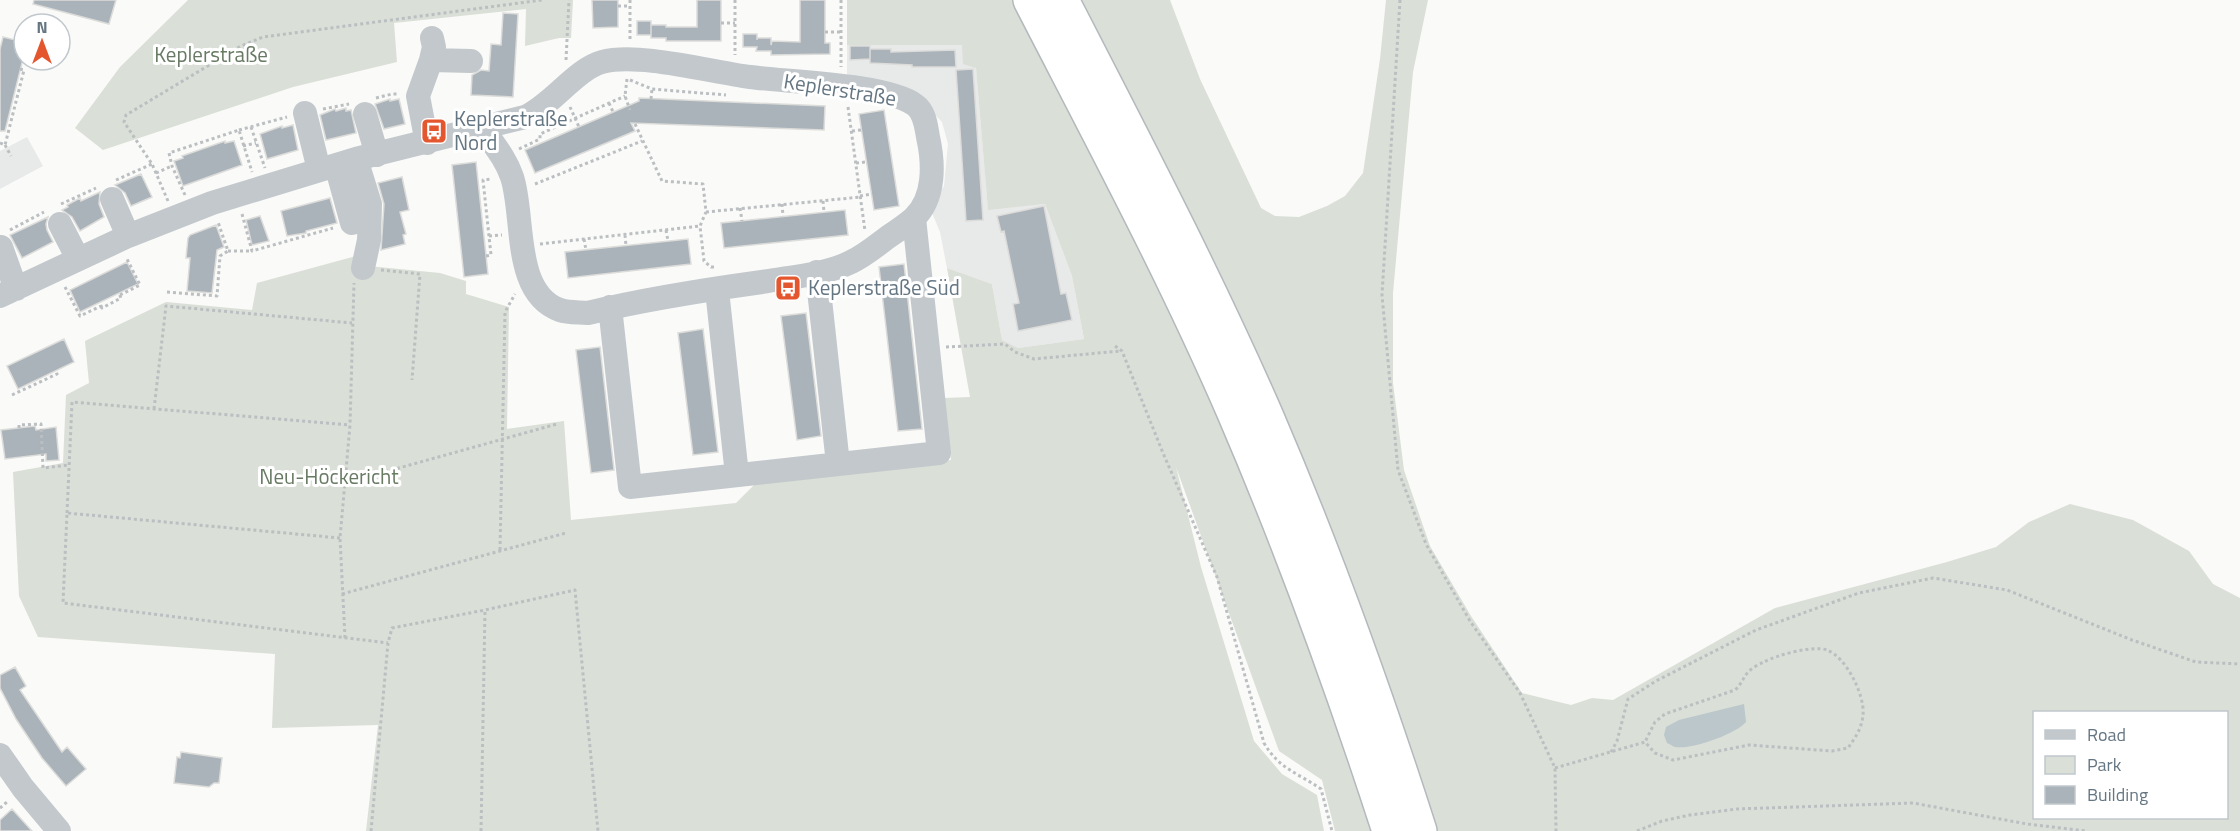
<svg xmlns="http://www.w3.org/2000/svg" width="2240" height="831" font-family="'Titillium Web',sans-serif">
<rect width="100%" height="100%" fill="#fafaf8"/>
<!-- built -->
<path fill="#e8e9e9" d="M847 45H962L976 67 988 209 1045 204 1072 276 1084 339 1018 348 1002 340 992 284 947 268 940 232 930 208 944 186 948 144 942 122 924 103 847 80Z
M27 137 43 166 0 189V151Z"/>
<!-- green -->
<path fill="#dadfd7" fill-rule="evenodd" d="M188 0H573L571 38H559L525 46 526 9 394 23 397 62 293 87 103 150 75 128 120 67Z
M847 0H1170L1200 79 1261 208 1275 216 1299 217 1327 206 1345 196 1363 173 1380 59 1386 0H1428L1413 72 1393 293V383L1404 470 1430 546 1471 616 1522 693 1571 705 1592 698 1613 700 1775 608 1947 562 1996 547 2029 522 2070 504 2133 520 2189 551 2213 584 2240 598V831H1335L1322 780 1279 751 1176 467 1201 567 1254 741 1282 774 1317 795 1324 831H366L378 725 272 728 275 654 38 637 19 596 13 472 63 463 66 395 89 383 85 341 166 302 252 310 257 283 356 256 358 265 440 273 466 281V294L509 307 507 429 564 421 571 520 736 503 758 481 951 460 944 398 970 397 947 268 992 284 1002 340 1018 348 1084 339 1072 276 1045 204 988 210 976 68 963 64 962 45H847ZM2034 712H2226V818H2034Z"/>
<!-- water -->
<path fill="#bbc7cb" d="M1744 704 1746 722C1736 734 1691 750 1675 747 1674 747 1668 743 1667 743L1664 735 1666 727 1679 720Z"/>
<!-- building -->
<path fill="#aab3b9" stroke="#dcdcda" stroke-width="1.5" d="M34 0H116L109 24 33 4Z
M592 0H618V27L593 28Z
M697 0H721V41H666V38H651V25H666V27H697Z
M800 0H825V43H830V54L771 55V51H756L757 47H743V34H757V40V38H771V45L772 41 800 42Z
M503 13 518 14 513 97 471 95 472 75 481 70 489 71 491 44 501 45Z
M637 21H651V35H637Z
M3 37 24 42V55L5 131H0V49Z
M850 46H870V59L850 60Z
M870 49H891V52L955 50 956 67H912V65L870 63Z
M973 69 983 220 966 221 956 70Z
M639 98 825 106 824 130 631 123 635 131 535 173 525 150 639 101Z
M390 99V101L399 99 405 124 384 129 375 104Z
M346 108V111L351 110 356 133 326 140 320 115 335 109 336 111Z
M884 110 899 206 874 210 859 114Z
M293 125 298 150 267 159 260 134 282 126V128Z
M225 141V143L234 141 242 165 183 186 174 161 183 158 182 156Z
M476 162 488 274 464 277 452 165Z
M141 174 152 197 131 206 125 193 115 185Z
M402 177 409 210 400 212 406 234 403 235 405 244 381 250 384 204 378 183Z
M100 192 99 204 104 217 80 231 72 217 62 210 68 207 67 205 80 198 81 201Z
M330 198 337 223 306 231V233L287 236 281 211Z
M1044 206 1061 294 1066 293 1072 320 1018 331 1013 304 1019 303 1004 231 1001 232 997 216Z
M845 210 848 235 724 248 721 223Z
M260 216 269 241 252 245 246 220Z
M48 217 46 224 47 230 53 242 22 258 10 235Z
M216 225 224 247 217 250 212 293 187 291 190 258H186L188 238 190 235Z
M688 239 691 264 568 278 565 252Z
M127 262 138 284 80 312 70 290Z
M904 264 922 429 898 431 879 267Z
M806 313 821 436 797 440 781 316Z
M703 329 718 452 693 455 678 333Z
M64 339 74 362 18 389 7 366Z
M600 347 614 470 591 473 576 350Z
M35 426 36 430 56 427 59 460 46 461V454L5 459 1 430Z
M15 667 26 686 20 690 62 752 67 747 86 769 66 786 42 758 16 719 0 688V675Z
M181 752 222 758 219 783H214L209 787 174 783 177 757 180 758Z
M12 809 32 831H0V820Z"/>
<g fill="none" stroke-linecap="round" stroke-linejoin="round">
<defs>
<path id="highway" d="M1030 0C1100 136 1173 272 1234 413 1293 550 1343 689 1389 831
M1062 0C1133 138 1205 275 1267 417 1325 552 1375 691 1420 831"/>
</defs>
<!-- highway casing -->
<use href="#highway" stroke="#b4b9bd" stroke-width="36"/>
<!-- path -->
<path stroke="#bbbfc2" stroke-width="3" stroke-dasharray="3 3" stroke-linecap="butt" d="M630 0V40
M735 0V55
M841 0V67
M1400 0 1382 295 1398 470 1426 544 1470 621 1520 693 1555 768 1556 831
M618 6H630
M721 23H735
M825 32H841
M566 60 569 0
M627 79 625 96 630 110
M630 80 652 89 726 95
M376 98 392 94H399
M651 99 652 89
M609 103 613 112
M570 107 579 127
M848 107 865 231
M323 109 349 104
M635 124 662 181 703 184 706 212 700 226 704 261 711 267H716
M251 127 265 168
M239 130 287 117
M852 131 861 130
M0 143 5 145 24 70 20 69
M5 145 11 156
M243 146 256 143
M519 149 540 139V134L625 96
M856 163 866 162
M156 173 172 166
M116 180 152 164
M535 184 642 141
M185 195 172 166 169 153 239 130 252 172
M860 196 872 194
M168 201 152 164 124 122 126 115 241 46 263 37 542 0
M823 201 824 212
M61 204 96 188
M782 204 783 216
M740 208 742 221
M706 212 861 197
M242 214 252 251 333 228
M10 230 44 212
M666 230 668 241
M625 235 626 246
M489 236 502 235
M584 239 586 250
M540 244 700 226
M228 251H252
M486 256 491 255 483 180 492 179
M381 270 420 274 412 380
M65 287 80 316 101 306 100 303
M167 292 217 296 220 256 228 251 218 222
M120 295 140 285 127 259
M101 306 102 308 121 298 119 293
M1115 346 1122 351 1163 453 1217 577 1264 743C1279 769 1298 773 1321 789L1332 831
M946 347 1005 344 1015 352 1034 359 1120 351
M12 395 57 374 56 371
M154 409 166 306 352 323
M19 428V425L41 424 43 468 69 465
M345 483 557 424
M67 513 72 402 350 425
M340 538 67 513 63 603 388 643
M500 550 505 312 515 294
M342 594 566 533
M345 638 340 538 350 425 354 283
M1611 752 1617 741 1628 699 1656 681 1756 630 1859 593 1933 578 2007 590 2132 640 2196 662 2240 664
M1555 768 1645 742 1655 753 1673 760 1749 745 1832 751 1848 748C1855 738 1862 728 1863 715 1865 695 1846 657 1827 650 1813 645 1777 655 1764 662 1759 664 1752 668 1748 672 1743 678 1741 685 1735 690L1665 714 1655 722 1645 742
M0 808 8 801
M371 831 388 643 392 628 485 610
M481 831 485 610 575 590 598 831
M1637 831 1662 821 1690 815 1737 809 1913 803 2027 824 2086 831"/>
<!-- minor -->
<path stroke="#c3c8cc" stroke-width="24" d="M431 60 434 47 432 38
M305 113 319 170
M365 114 377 155
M427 143 418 96 431 60 471 61
M356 159 370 204 369 240 363 268
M336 165 352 223
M112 199 128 236
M60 224 78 259
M1 247 16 289
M817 272 838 464
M717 290 737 475
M0 296 128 236 212 203 356 159 525 117C552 105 576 69 602 62 638 52 711 72 750 77 787 82 887 84 915 105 925 112 926 126 928 137 934 164 935 198 914 218 906 225 897 231 888 237 876 246 864 256 851 262 825 275 790 277 762 282 704 290 645 299 588 313 579 312 569 313 560 310 512 293 525 216 512 177 506 159 494 145 483 129
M610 307 630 487 939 453 914 218
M0 755 23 788 59 831"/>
<!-- highway -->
<use href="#highway" stroke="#fff" stroke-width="33"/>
</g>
<!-- icons -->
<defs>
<symbol id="bus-square" viewBox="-11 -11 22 22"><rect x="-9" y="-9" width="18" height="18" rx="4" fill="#e4572e" stroke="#fff"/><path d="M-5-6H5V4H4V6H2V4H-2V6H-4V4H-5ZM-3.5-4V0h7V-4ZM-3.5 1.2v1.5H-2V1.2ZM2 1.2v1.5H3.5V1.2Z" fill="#fff"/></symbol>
</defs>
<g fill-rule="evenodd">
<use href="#bus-square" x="419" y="116" width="30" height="30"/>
<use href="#bus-square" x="773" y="273" width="30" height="30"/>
</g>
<g text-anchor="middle" stroke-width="6" stroke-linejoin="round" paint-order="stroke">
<!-- park labels -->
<g font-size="21" fill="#687a64" stroke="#fff">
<text x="211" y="62">Keplerstraße</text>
<text x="329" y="484">Neu-Höckericht</text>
</g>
<!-- street labels -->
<g font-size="21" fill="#657683" stroke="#fff">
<text transform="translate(840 90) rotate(9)" y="7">Keplerstraße</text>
</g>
<!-- poi labels -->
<g font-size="21" fill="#657683" stroke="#fff" text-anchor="start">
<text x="454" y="126">Keplerstraße<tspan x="454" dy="24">Nord</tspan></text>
<text x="808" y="295">Keplerstraße Süd</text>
</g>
</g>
<!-- legend -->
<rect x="2033" y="711" width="195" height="108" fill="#ffffff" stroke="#c1c8cd" stroke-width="1.5"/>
<rect x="2045" y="730" width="30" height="9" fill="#c3c8cc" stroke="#c1c8cd" stroke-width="1.5"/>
<text x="2087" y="741" font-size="18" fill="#657683">Road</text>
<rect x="2045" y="756" width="30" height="18" fill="#dadfd7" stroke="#c1c8cd" stroke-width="1.5"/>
<text x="2087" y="771" font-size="18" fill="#657683">Park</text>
<rect x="2045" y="786" width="30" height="18" fill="#aab3b9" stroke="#c1c8cd" stroke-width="1.5"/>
<text x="2087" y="801" font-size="18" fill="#657683">Building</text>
<!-- north arrow -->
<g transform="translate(42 42)"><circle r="28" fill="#ffffff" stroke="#c1c8cd" stroke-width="1.5"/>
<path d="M0-4.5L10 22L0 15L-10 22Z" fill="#e4572e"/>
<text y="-9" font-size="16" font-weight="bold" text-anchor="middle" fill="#657683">N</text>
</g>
</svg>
